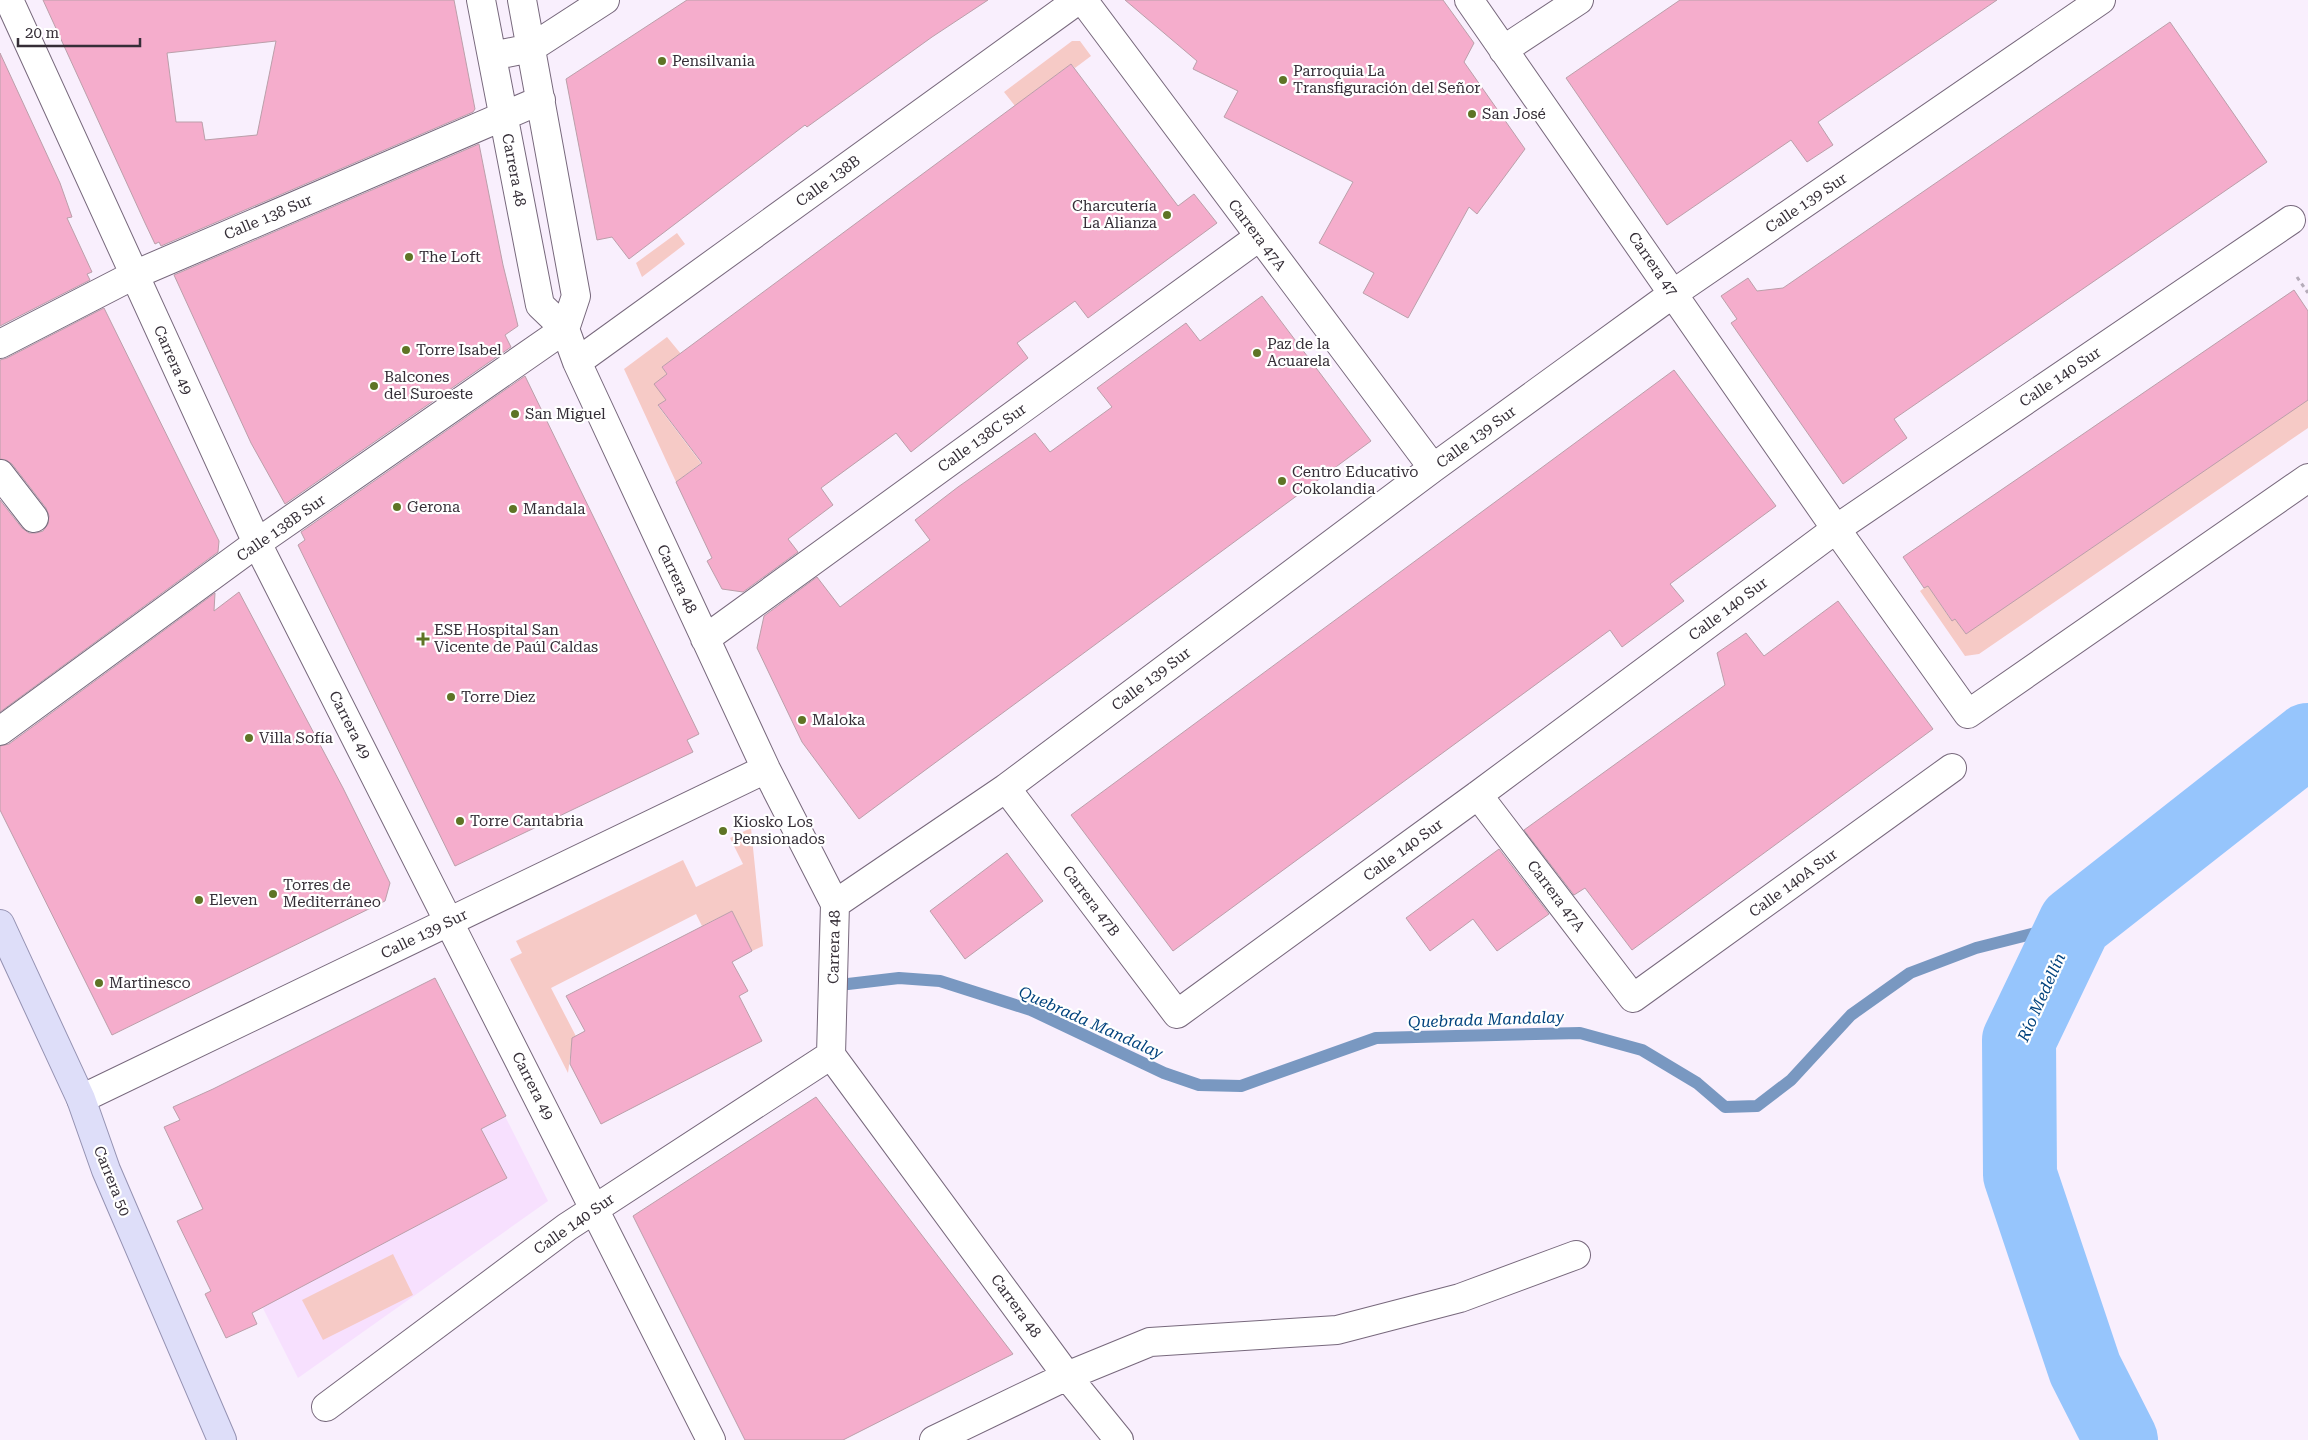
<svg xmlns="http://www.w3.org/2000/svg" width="2308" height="1440" font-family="'Roboto Serif',serif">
<rect width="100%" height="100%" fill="#f9effd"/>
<!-- built -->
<path fill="#f7e0fe" d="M435 978 548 1201 298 1378 209 1201 246 1073Z"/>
<!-- green -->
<path fill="#f6cac6" d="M1072 41H1080L1091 56 1075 68 1071 64 1015 106 1004 92Z
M677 233 685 244 642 277 636 263Z
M667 337 681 354 662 367 667 374 666 400 658 406 701 463 676 482 624 369Z
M2308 400V428L1979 654 1965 656 1920 591 1931 583 1938 601 1951 620 1955 619 1966 634 2114 458 2093 427 2103 420 2125 450Z
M751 828 763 946 752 951 732 911 702 926 696 914 551 988 580 1044 571 1050 568 1073 510 959 522 953 516 941 683 860 696 887 743 864 730 838Z
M393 1254 413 1295 323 1340 302 1300Z"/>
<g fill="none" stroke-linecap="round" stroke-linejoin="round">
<!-- stream -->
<path stroke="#7998c1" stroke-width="12" d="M848 984 899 978 940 981 1031 1010 1164 1073 1199 1085 1241 1086 1376 1038 1580 1033 1642 1050 1697 1083 1725 1107 1757 1106 1791 1080 1851 1015 1910 973 1976 948 2075 923"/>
<!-- river -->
<path stroke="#96c5fc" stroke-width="74" d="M2121 1440 2085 1369 2020 1175 2019 1040 2075 923 2308 740"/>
</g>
<!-- building -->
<path fill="#f5adcc" stroke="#bb9faa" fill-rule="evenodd" d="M43 0H454L475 109 473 112 161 246 159 242 155 244 145 223ZM276 41 257 135 205 140 202 122H176L167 53Z
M687 0H988L932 37 807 127 805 125 629 259 612 237 597 240 566 79Z
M1125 0H1443L1474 43 1464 62 1525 149 1477 214 1469 207 1408 318 1363 293 1374 273 1319 243 1353 182 1224 117 1238 91 1193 69 1197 61Z
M1680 0H1997L1818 122 1833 145 1807 162 1791 140 1667 225 1566 78Z
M2170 22 2267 162 1894 419 1907 438 1843 484 1731 323 1737 319 1721 296 1748 278 1757 291 1783 288Z
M0 53 60 183 72 217 67 218 92 272 87 274 90 280 0 326Z
M1071 64 1178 206 1194 194 1217 223 1088 318 1075 301 1017 343 1028 358 911 452 896 433 821 488 833 505 788 539 798 552 743 592 722 589 707 561 712 558 676 482 702 463 658 405 666 400 654 384 667 374 662 367Z
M479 144 503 265 518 326 505 335 511 347 285 504 251 443 174 275Z
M2294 290 2308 311V400L1966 634 1955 619 1952 621 1928 586 1924 588 1903 557Z
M1262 296 1371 441 859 819 802 742 757 648 764 616 817 577 840 607 930 540 915 520 958 487 1035 433 1050 452 1112 407 1097 388 1142 355 1186 323 1200 341Z
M104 308 219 541 218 552 0 712V500L22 528 29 533H36L43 531 48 524 49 516 46 508 12 464 6 460 0 459V360L7 358Z
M1674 370 1776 506 1670 584 1684 601 1622 647 1610 630 1173 951 1071 815Z
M525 376 699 734 687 740 693 752 455 866 298 545 305 540 301 532Z
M239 592 343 788 390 883 385 901 112 1035 0 810V746L9 744 215 593 214 611Z
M1838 601 1933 729 1632 950 1585 888 1574 895 1524 830 1725 685 1717 653 1746 633 1764 656Z
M1499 849 1549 914 1497 951 1473 919 1430 951 1406 918Z
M1007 853 1043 901 965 959 930 911Z
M732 911 752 951 732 962 748 991 739 996 762 1041 601 1124 570 1064 572 1038 585 1031 566 996Z
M435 978 506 1116 481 1129 507 1178 252 1313 257 1324 226 1338 205 1294 211 1291 177 1221 203 1209 164 1127 180 1120 173 1107 213 1089Z
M816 1097 1013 1354 843 1440H745L633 1216Z"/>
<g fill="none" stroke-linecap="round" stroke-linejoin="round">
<defs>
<path id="minor" d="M9 0 257 543 711 1440
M481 0 540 305 565 329 577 362 766 769 835 904 831 1055 1067 1376 1119 1440
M522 0 576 296 565 329
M1083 0 1433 468
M1469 0 1836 529 1968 714 2308 478
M1503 50 1579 0
M492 56 531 48 605 0
M0 344 134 275 541 100
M577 362 1078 0
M0 474 34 518
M705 639 1259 237
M0 731 257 543 565 329
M1006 788 1177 1014 1478 795 1836 529 2291 220
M1478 795 1633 998 1952 768
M835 904 1006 788 1433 468 1674 293 2101 0
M81 1099 766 769
M326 1407 567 1227 831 1055
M934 1440 1067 1376 1150 1342 1337 1330 1460 1298 1576 1255"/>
<path id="major" d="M0 924 81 1099 106 1170 222 1440"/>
</defs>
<!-- minor casing -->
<use href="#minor" stroke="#77687c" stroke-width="30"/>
<!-- major casing -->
<use href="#major" stroke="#9592b2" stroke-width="30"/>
<!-- path -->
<path stroke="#b5acb9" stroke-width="3" stroke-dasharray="4 4" stroke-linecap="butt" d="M2297 277 2308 293"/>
<!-- minor -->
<use href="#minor" stroke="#fff" stroke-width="28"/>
<!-- major -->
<use href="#major" stroke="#dedef9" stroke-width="28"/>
</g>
<!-- markers -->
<g fill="#5e7425" stroke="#fff" stroke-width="2">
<circle cx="662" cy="61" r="5"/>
<circle cx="1283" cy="80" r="5"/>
<circle cx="1472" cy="114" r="5"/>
<circle cx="1167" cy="215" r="5"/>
<circle cx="409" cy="257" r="5"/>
<circle cx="406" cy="350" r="5"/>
<circle cx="1257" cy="353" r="5"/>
<circle cx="374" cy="386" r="5"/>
<circle cx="515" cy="414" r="5"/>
<circle cx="1282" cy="481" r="5"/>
<circle cx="397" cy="507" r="5"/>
<circle cx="513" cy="509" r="5"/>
<path d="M420.5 631.5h5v5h5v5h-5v5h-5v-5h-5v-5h5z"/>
<circle cx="451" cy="697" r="5"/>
<circle cx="802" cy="720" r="5"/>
<circle cx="249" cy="738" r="5"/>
<circle cx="460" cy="821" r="5"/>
<circle cx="723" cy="831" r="5"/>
<circle cx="273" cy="894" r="5"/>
<circle cx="199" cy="900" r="5"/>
<circle cx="99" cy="983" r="5"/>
</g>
<g text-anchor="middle" stroke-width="4.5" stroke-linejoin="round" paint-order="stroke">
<!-- poi labels -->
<g font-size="15" fill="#352e37" stroke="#fff" text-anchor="start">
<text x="672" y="66">Pensilvania</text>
<text x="1293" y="76">Parroquia La<tspan x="1293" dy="17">Transfiguración del Señor</tspan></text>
<text x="1482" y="119">San José</text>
<text x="1157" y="211" text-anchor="end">Charcutería<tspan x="1157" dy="17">La Alianza</tspan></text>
<text x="419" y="262">The Loft</text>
<text x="1267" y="349">Paz de la<tspan x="1267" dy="17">Acuarela</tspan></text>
<text x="416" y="355">Torre Isabel</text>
<text x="384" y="382">Balcones<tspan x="384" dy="17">del Suroeste</tspan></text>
<text x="525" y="419">San Miguel</text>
<text x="1292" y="477">Centro Educativo<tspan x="1292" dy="17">Cokolandia</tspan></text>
<text x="407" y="512">Gerona</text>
<text x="523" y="514">Mandala</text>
<text x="434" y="635">ESE Hospital San<tspan x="434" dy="17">Vicente de Paúl Caldas</tspan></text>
<text x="461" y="702">Torre Diez</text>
<text x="812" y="725">Maloka</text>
<text x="259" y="743">Villa Sofía</text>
<text x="470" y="826">Torre Cantabria</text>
<text x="733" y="827">Kiosko Los<tspan x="733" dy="17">Pensionados</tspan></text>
<text x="283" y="890">Torres de<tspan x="283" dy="17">Mediterráneo</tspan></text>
<text x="209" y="905">Eleven</text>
<text x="109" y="988">Martinesco</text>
</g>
<!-- street labels -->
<g font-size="15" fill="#352e37" stroke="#fff">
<text transform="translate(514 170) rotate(79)" y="5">Carrera 48</text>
<text transform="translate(828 181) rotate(-36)" y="5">Calle 138B</text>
<text transform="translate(1806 203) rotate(-34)" y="5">Calle 139 Sur</text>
<text transform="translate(268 217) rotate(-23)" y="5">Calle 138 Sur</text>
<text transform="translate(1257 235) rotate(53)" y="5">Carrera 47A</text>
<text transform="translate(1653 264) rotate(55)" y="5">Carrera 47</text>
<text transform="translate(173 360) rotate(66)" y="5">Carrera 49</text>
<text transform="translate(2060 377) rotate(-34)" y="5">Calle 140 Sur</text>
<text transform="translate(1476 437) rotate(-36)" y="5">Calle 139 Sur</text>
<text transform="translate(982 438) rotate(-36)" y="5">Calle 138C Sur</text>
<text transform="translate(281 528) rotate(-35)" y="5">Calle 138B Sur</text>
<text transform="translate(677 579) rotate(65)" y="5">Carrera 48</text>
<text transform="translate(1728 609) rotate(-37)" y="5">Calle 140 Sur</text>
<text transform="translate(1151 679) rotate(-37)" y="5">Calle 139 Sur</text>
<text transform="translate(350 725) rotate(63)" y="5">Carrera 49</text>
<text transform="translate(1403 850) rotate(-36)" y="5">Calle 140 Sur</text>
<text transform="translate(1793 883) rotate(-36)" y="5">Calle 140A Sur</text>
<text transform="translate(1556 896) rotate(53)" y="5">Carrera 47A</text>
<text transform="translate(1091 901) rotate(53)" y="5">Carrera 47B</text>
<text transform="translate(424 934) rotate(-26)" y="5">Calle 139 Sur</text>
<text transform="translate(834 947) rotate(-89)" y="5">Carrera 48</text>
<text transform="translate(533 1086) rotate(63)" y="5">Carrera 49</text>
<text transform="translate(112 1181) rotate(68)" y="5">Carrera 50</text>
<text transform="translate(574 1224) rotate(-35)" y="5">Calle 140 Sur</text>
<text transform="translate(1016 1306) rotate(54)" y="5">Carrera 48</text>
</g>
<!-- water labels -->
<g font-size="16" font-style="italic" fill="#00427d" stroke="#fff">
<text transform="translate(2041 997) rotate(-66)" y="6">Río Medellín</text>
<text transform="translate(1486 1019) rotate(-2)" y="6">Quebrada Mandalay</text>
<text transform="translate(1091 1022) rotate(24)" y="6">Quebrada Mandalay</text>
</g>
</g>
<!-- scale -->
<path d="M18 38v8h122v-8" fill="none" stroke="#352e37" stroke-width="2.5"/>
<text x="25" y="38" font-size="15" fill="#352e37" stroke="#ffffff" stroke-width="4" paint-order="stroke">20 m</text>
</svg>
